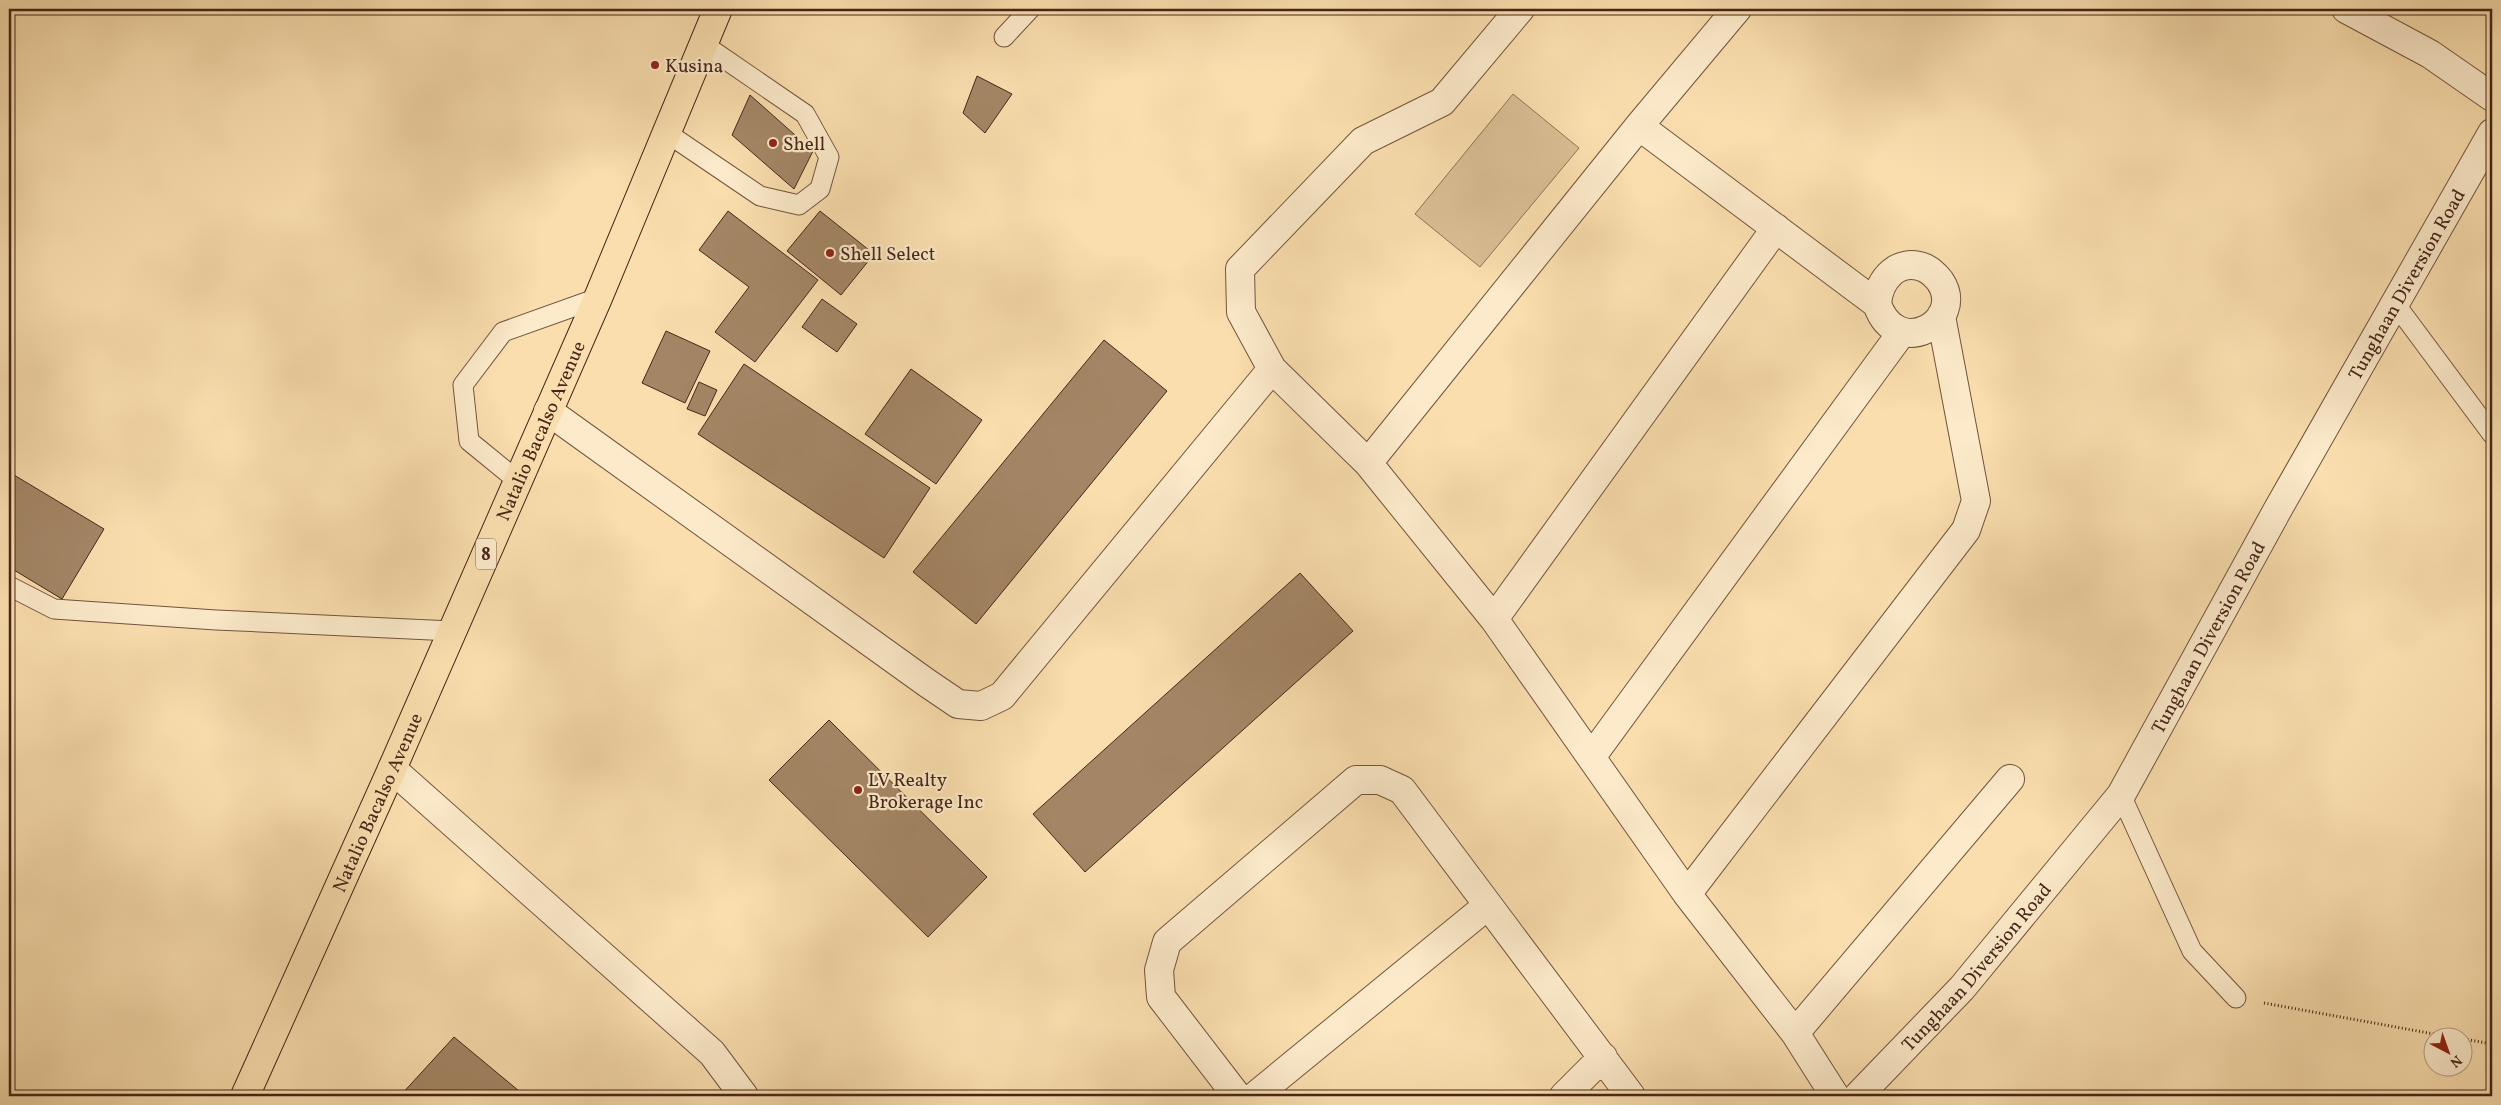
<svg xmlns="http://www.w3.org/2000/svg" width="2501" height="1105" font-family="Vollkorn,serif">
<rect width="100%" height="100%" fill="#fadeae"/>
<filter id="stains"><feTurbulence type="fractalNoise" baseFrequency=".004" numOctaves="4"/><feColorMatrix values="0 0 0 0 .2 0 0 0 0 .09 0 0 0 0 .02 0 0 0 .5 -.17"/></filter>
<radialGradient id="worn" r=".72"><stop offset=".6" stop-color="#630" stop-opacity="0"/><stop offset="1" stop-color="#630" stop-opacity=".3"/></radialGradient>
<!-- green -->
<path fill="#dbbf95" stroke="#907257" d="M1513 94 1579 148 1480 267 1415 214Z"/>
<!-- building -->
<path fill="#a48666" stroke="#462619" d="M977 76 1012 94 985 133 963 113Z
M750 95 813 151 794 189 732 135Z
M728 211 818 280 755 362 715 332 749 287 699 250Z
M820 211 874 254 841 295 787 251Z
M822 299 857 324 837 352 802 327Z
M666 331 710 351 685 403 642 383Z
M1104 340 1167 391 976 624 913 572Z
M744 364 930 488 884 558 698 434Z
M911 369 982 420 936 484 865 434Z
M699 382 717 390 705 416 687 409Z
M9 472 104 529 62 599 9 567Z
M1300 573 1353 631 1085 872 1033 814Z
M829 720 987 877 928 937 769 780Z
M454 1037 525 1096H400Z"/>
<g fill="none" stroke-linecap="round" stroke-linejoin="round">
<defs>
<path id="service" d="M1004 37 1030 9
M667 133 760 196 799 205 820 189 829 157 805 114 703 44
M2396 305 2492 434
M518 481 469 441 463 385 503 332 598 298
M9 586 54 609 216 620 452 631
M2121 795 2192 951 2236 998"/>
<path id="minor" d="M1520 9 1442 102 1363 141 1240 269 1241 312 1272 369 1368 463 1494 619 1687 894 1795 1033 1835 1096
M1639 126 1877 304C1897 362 1967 321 1940 281 1936 276 1931 271 1925 268 1898 257 1879 279 1877 304
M548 411 927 683 958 704 981 706 1002 696 1272 369
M1368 463 1639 126 1737 9
M1494 619 1776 228
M1592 756 1902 332
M1687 894 1966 530 1976 501 1941 316
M1795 1033 2010 779
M1237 1096 1161 997 1159 970 1167 942 1356 780H1380L1402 790 1631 1096
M1255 1096 1487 906
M1564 1096 1603 1057"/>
<g id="tertiary">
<path d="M2346 9 2430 54 2492 97"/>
<path d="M392 769 712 1053 744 1096"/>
<path id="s1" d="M1858 1096 1962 988 2121 795 2278 509 2492 133"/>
</g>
<g id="trunk">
<path id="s2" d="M245 1096 392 769 598 298 718 9"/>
</g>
</defs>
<!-- service casing -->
<use href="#service" stroke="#73543e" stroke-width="21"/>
<!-- minor casing -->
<use href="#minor" stroke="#73543e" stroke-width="30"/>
<!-- tertiary casing -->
<use href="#tertiary" stroke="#73543e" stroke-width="30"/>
<!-- trunk casing -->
<use href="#trunk" stroke="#462619" stroke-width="30"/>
<!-- path -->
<path stroke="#462619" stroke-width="3" stroke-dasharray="1 2.5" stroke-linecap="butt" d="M2264 1003 2456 1038
M2464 1039 2492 1044"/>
<!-- service -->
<use href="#service" stroke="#fceaca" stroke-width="19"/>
<!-- minor -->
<use href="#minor" stroke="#fceaca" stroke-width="28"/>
<!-- tertiary -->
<use href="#tertiary" stroke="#fceaca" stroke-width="28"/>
<!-- trunk -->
<use href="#trunk" stroke="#fadeae" stroke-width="28"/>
</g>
<!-- markers -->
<g fill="#8f2418" stroke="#fceaca" stroke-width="2">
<circle cx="655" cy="65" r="5"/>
<circle cx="773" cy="143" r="5"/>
<circle cx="830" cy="253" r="5"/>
<circle cx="858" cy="790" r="5"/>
</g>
<g text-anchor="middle" stroke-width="4.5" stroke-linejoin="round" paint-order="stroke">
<!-- shield labels -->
<rect fill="#fceaca" stroke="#7d614e" stroke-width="1" x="476" y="538.5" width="20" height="31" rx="4"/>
<g font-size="18" font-weight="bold" fill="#462619">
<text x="486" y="560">8</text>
</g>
<!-- poi labels -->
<g font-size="19" fill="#462619" stroke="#fceaca" text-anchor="start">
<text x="665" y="72">Kusina</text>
<text x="783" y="150">Shell</text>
<text x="840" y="260">Shell Select</text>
<text x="868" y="786">LV Realty<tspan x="868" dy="22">Brokerage Inc</tspan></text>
</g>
<!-- street labels -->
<g font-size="19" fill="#462619" stroke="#fceaca">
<text dy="7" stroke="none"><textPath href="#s1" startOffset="985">Tunghaan Diversion Road</textPath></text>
<text dy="7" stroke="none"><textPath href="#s2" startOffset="728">Natalio Bacalso Avenue</textPath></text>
<text dy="7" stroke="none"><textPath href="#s1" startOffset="580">Tunghaan Diversion Road</textPath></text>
<text dy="7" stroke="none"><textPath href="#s2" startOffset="322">Natalio Bacalso Avenue</textPath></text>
<text dy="7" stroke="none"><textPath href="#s1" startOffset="175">Tunghaan Diversion Road</textPath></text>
</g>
</g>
<!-- margin -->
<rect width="2501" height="1105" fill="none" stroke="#fadeae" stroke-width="30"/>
<rect x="10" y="10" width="2481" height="1085" fill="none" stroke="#462619" stroke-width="2.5"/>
<rect x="15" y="15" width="2471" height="1075" fill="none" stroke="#462619"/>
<!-- north arrow -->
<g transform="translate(2448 1052) rotate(139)"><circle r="24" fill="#fceaca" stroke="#b39c83"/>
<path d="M0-4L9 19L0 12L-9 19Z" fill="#8f2418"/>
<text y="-8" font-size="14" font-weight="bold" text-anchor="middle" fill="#462619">N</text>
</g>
<rect width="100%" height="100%" filter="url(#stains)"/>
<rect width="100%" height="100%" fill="url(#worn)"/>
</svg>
